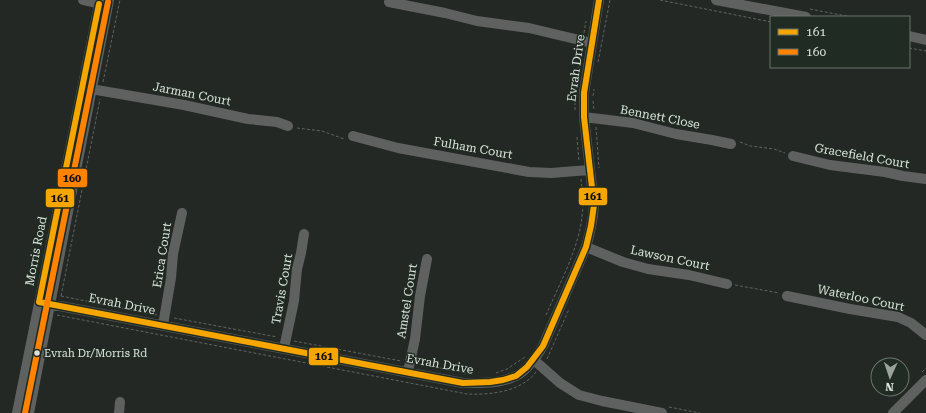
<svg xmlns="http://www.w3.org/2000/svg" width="926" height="413" font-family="'Roboto Serif',serif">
<rect width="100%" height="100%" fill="#232824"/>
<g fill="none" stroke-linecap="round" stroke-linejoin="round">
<!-- path -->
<path stroke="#616462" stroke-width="1" stroke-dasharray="3 2" stroke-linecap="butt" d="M660 0 771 22
M810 9 851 17
M584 33 586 21
M909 48 926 51
M598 62 610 0
M103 82 120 0
M593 96 594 89
M593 101 594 110
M575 110V89L581 50
M596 127 599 168
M297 128 322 131 344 139
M577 137 579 162
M740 142 750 146 774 149 785 153
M735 285 779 293
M61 296 157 315
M61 296 100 99
M57 315 467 394C490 395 521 392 536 372
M546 315C559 285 579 248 582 216 584 204 582 192 581 179
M174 318 277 337
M294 341 401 361
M547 359 569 309
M419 364 471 374
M922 372 926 368
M496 373 507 369 525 357
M669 407 700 413"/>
<!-- minor -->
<path stroke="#5f6160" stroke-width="10" d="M83 0 104 5
M716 0 806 17
M389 2 445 13 477 21 529 28 592 43
M909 36 926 40
M91 89 184 105 248 119 277 122 288 126
M584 117 633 123 676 134 712 140 731 144
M353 136 398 148 529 172 551 173 589 170
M793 156 830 165 885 172 903 176 926 179
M586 247 623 262 648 269 689 275 727 284
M787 296 850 309 898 317 911 323 926 335
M39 302 463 383C481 383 499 384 516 376 526 371 537 356 543 346L586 247C590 233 593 220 594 205L584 117V93L599 0
M163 325 171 278 173 254 182 213
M284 348 294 301 297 269 301 253 304 234
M534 360 560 383 579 395 602 401 662 413
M408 371 415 339 420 296 427 259
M17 413 100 0
M29 413 109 0
M119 413 120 402
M893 413 926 380"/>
<defs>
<path id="bus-1" d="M99 4 39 302 463 383 490 382 503 380 516 376 527 367 543 346 586 247 591 226 594 205 584 117V93L599 0"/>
<path id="bus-2" d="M25 413 108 2"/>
</defs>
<!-- bus-1 casing -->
<use href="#bus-1" stroke="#202b23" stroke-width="9"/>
<!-- bus-2 casing -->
<use href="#bus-2" stroke="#202b23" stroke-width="9"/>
<!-- bus-1 -->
<use href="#bus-1" stroke="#f7a600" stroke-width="6"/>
<!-- bus-2 -->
<use href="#bus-2" stroke="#ff8200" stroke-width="6"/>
</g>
<!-- markers -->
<circle fill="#dbe2dc" stroke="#202b23" stroke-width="1.5" cx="37" cy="353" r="3.5"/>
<g text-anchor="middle" stroke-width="3" stroke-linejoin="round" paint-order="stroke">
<!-- bus labels -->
<g font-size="11" fill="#dbe2dc" stroke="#202b23" text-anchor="start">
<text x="44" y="357">Evrah Dr/Morris Rd</text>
</g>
<!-- street labels -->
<g font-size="12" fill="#dbe2dc" stroke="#202b23">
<text transform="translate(576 68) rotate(-82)" y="4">Evrah Drive</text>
<text transform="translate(192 94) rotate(11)" y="4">Jarman Court</text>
<text transform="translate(660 117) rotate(11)" y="4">Bennett Close</text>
<text transform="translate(473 148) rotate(10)" y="4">Fulham Court</text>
<text transform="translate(862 156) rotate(10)" y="4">Gracefield Court</text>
<text transform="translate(36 251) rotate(-79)" y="4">Morris Road</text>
<text transform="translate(162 255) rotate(-81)" y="4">Erica Court</text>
<text transform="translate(670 258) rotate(12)" y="4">Lawson Court</text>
<text transform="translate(282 289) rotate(-80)" y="4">Travis Court</text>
<text transform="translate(861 298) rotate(12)" y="4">Waterloo Court</text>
<text transform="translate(407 301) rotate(-81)" y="4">Amstel Court</text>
<text transform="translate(122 304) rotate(11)" y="4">Evrah Drive</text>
<text transform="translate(440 364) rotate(10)" y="4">Evrah Drive</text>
</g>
</g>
<g stroke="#202b23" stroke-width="1.5">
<rect x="57" y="168" width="31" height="20" rx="4" fill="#ff8200"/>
<rect x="578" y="187" width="30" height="19" rx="4" fill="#f7a600"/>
<rect x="45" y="188" width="30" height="20" rx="4" fill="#f7a600"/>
<rect x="308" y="347" width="31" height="19" rx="4" fill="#f7a600"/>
</g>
<g font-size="11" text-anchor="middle" font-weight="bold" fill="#111">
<text x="72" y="182">160</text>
<text x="593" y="200">161</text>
<text x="60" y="202">161</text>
<text x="324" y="360">161</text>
</g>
<!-- legend -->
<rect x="770" y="16" width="140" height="52" fill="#202b23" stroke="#6b746d"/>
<rect x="778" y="29" width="20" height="6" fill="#f7a600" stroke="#6b746d"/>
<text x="806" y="36" font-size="12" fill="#dbe2dc">161</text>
<rect x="778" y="49" width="20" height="6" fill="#ff8200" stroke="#6b746d"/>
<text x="806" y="56" font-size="12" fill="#dbe2dc">160</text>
<!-- north arrow -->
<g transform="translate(890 377) rotate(183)"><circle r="19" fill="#202b23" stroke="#6b746d"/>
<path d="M0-3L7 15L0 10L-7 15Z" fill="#9ba19c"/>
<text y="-6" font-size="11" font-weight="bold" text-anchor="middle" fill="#dbe2dc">N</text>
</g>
</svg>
